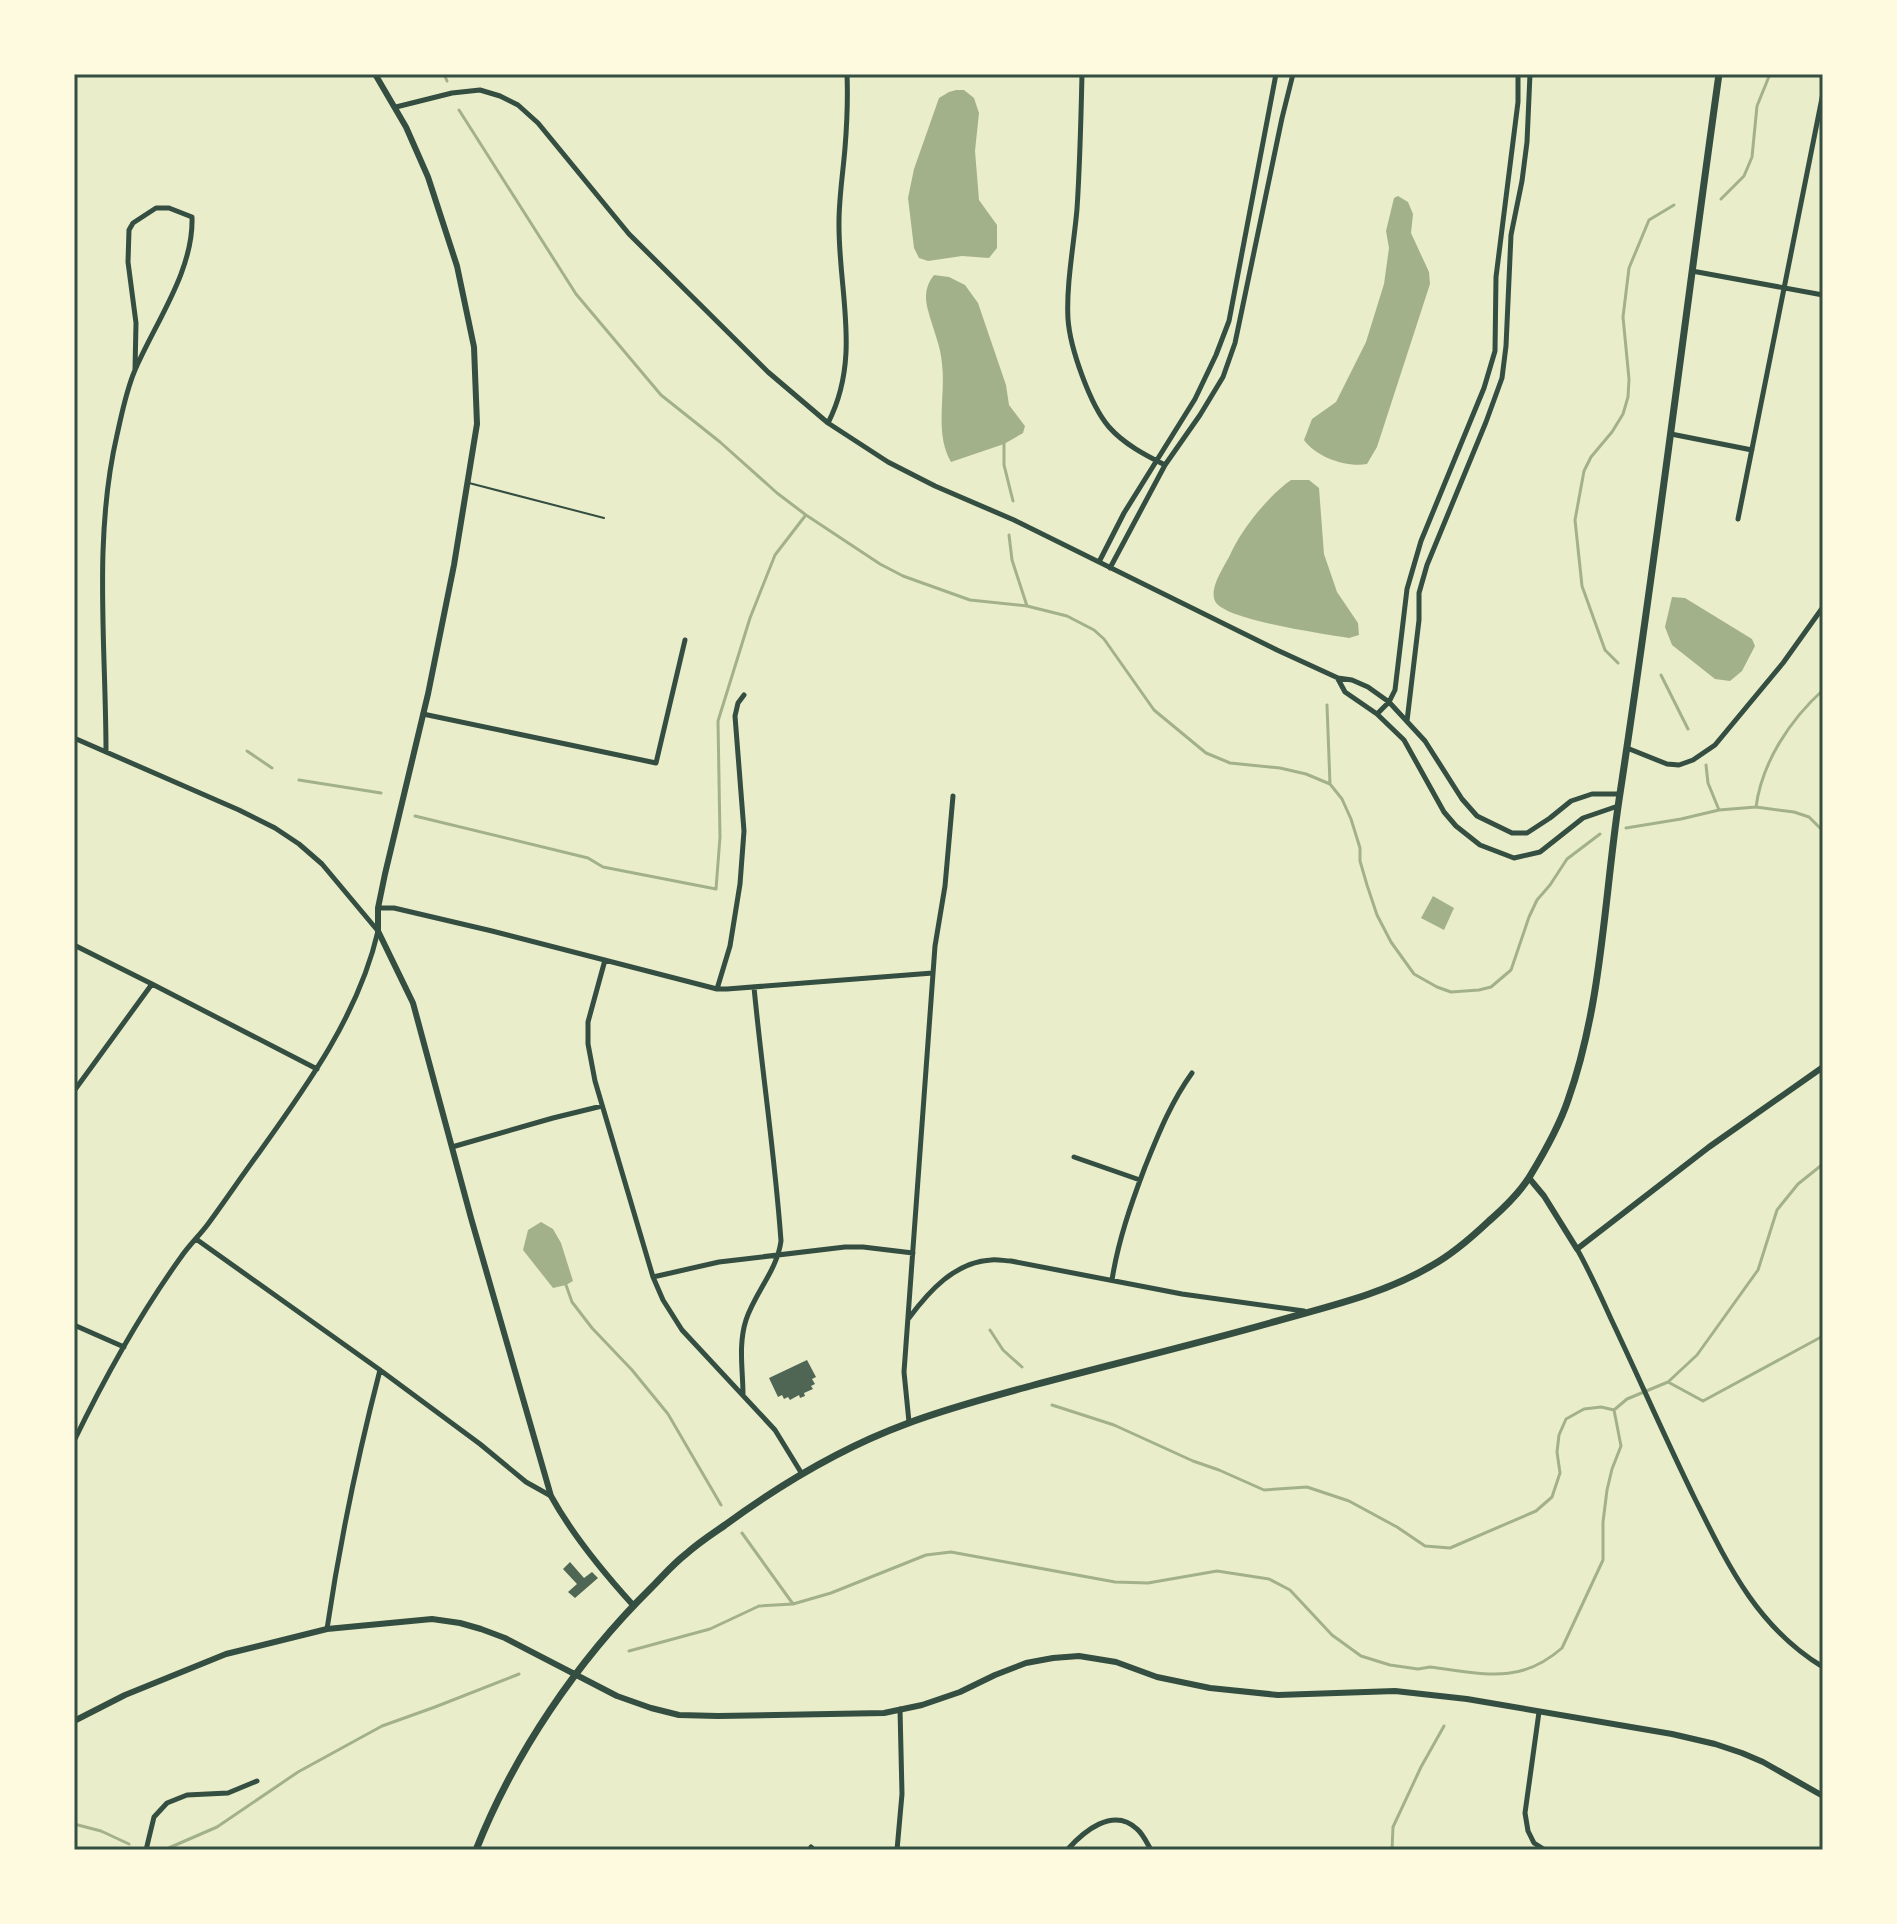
<svg xmlns="http://www.w3.org/2000/svg" width="1897" height="1924" font-family="Overpass,sans-serif">
<rect width="100%" height="100%" fill="#e9edc9"/>
<!-- water -->
<path fill="#a3b18a" d="M956 90H964L974 98 979 113 975 151 979 200 997 225V248L989 258 962 256 928 261 919 258 914 248 908 198 914 169 939 98 949 92Z
M1398 196 1408 202 1413 214 1411 233 1429 272 1430 284 1377 447 1367 464C1347 468 1316 457 1304 440L1312 419 1336 402 1366 342 1384 284 1389 248 1386 231 1394 198Z
M934 275 949 277 965 285 978 303 1006 385 1009 405 1025 426 1023 433 1004 444 951 462C934 433 946 395 942 364 941 346 932 327 928 310 924 296 926 285 934 275Z
M1291 480H1309L1319 488 1324 554 1337 592 1358 623 1359 635 1349 638C1326 634 1223 620 1215 601 1209 588 1224 567 1230 555 1241 530 1268 496 1291 480Z
M1672 597 1685 598 1752 639 1755 646 1742 671 1730 681 1715 679 1672 645 1665 627Z
M1433 896 1454 908 1444 930 1421 918Z
M541 1222 553 1229 561 1243 573 1281 566 1285 553 1288 523 1250 528 1230Z"/>
<g fill="none" stroke-linecap="round" stroke-linejoin="round">
<!-- stream -->
<path stroke="#a3b18a" stroke-width="3" d="M444 74 447 81
M459 110 576 294 661 395 720 442 777 493 806 515 880 564 903 576 970 600 1027 606 1067 616 1094 630 1104 639 1154 710 1206 753 1230 763 1280 768 1306 774 1330 784 1342 799 1351 819 1360 848V861L1367 885 1377 915 1391 942 1414 974 1437 987 1451 992 1479 990 1491 987 1511 970 1529 917 1537 900 1550 885 1567 859 1600 834
M1721 199 1744 176 1752 157 1757 106 1770 74
M1004 444V465L1013 501
M1009 535 1012 560 1027 606
M1618 663 1605 650 1582 586 1575 520 1584 471 1591 457 1612 432 1623 414 1628 397 1629 379 1623 317 1629 268 1649 220 1674 205
M1661 675 1688 729
M1327 705 1330 784
M247 751 272 768
M1706 765 1708 783 1719 810
M299 780 381 793
M1756 807C1762 762 1790 720 1823 690
M415 816 588 858 603 867 716 889 720 837 718 721 750 618 775 555 805 516
M1626 828 1681 819 1719 810 1756 807 1794 812 1809 817 1823 831
M566 1285 572 1302 592 1328 632 1370 668 1414 721 1505
M990 1330 1003 1350 1022 1367
M1668 1382 1703 1401 1823 1336
M1052 1405 1114 1425 1193 1461 1219 1470 1264 1490 1307 1487 1349 1501 1397 1527 1425 1546 1450 1548 1536 1511 1552 1497 1560 1473 1557 1452 1559 1435 1566 1419 1584 1409 1601 1407 1614 1410
M1614 1410 1627 1399 1668 1382 1697 1355 1758 1270 1777 1210 1798 1184 1823 1164
M742 1533 793 1604
M629 1651 710 1629 759 1606 793 1604 831 1593 926 1555 951 1552 1115 1582 1148 1583 1217 1571 1269 1579 1290 1590 1332 1635 1361 1656 1390 1665 1418 1669 1430 1667C1481 1673 1519 1686 1562 1648L1603 1560V1522L1607 1490 1612 1469 1621 1446 1614 1410
M74 1824 101 1831 129 1844
M164 1850 217 1827 298 1772 382 1726 435 1707 519 1674
M1392 1850 1393 1827 1421 1767 1444 1726"/>
</g>
<!-- building -->
<path fill="#4f6655" d="M807 1360 816 1377 812 1379 815 1384 811 1386 813 1389 804 1393 805 1396 800 1398 799 1395 790 1400 788 1397 784 1399 782 1395 778 1397 769 1378Z
M570 1562 584 1578 592 1572 598 1578 575 1598 568 1592 577 1584 563 1569Z"/>
<g fill="none" stroke-linecap="round" stroke-linejoin="round">
<!-- service -->
<path stroke="#344e41" stroke-width="2" d="M469 483 604 518"/>
<!-- minor -->
<path stroke="#344e41" stroke-width="5" d="M1082 74C1081 119 1080 164 1077 209 1074 244 1066 285 1068 319 1070 348 1090 405 1109 427 1124 444 1145 455 1165 465
M396 107 452 93 480 90 500 96 518 105 538 123 629 234 768 372 828 423 888 462 935 486 1014 520 1277 650 1338 678 1352 680 1368 687 1389 702 1425 741 1462 799 1477 816 1512 833H1527L1550 818 1571 801 1592 794H1620
M1692 271 1823 295
M828 423C862 357 838 291 839 222 839 197 843 173 845 148 847 123 848 99 847 74
M1671 434 1752 450
M1738 519 1823 93
M1099 562 1124 513 1195 399 1216 355 1229 321 1276 74
M1110 568 1165 465 1200 415 1223 377 1235 343 1282 118 1293 74
M1338 679 1345 692 1377 714 1404 740 1444 812 1456 826 1480 845 1514 858 1540 852 1583 818 1618 806
M423 714 656 763 685 640
M1377 714 1389 702 1395 690 1407 589 1421 541 1484 388 1495 351 1496 277 1518 102V74
M1407 721 1419 620V593L1427 565 1486 422 1502 378 1506 346 1511 235 1522 181 1527 142 1530 74
M74 738 239 810 275 828 299 844 322 864 378 931C359 1014 307 1086 258 1154 241 1177 225 1201 208 1224 200 1235 189 1245 181 1257 140 1314 105 1377 74 1441
M1627 748 1667 764 1679 765 1693 760 1715 745 1783 663 1823 607
M106 752C106 647 93 538 117 435 122 413 126 391 135 370 155 323 194 270 192 217L169 208H156L133 223 129 230 128 262 136 323 135 370
M378 908H394L492 931 717 989H727L933 973
M74 945 152 984 317 1069
M605 960 588 1022V1044L595 1081 653 1277 663 1300 682 1330 775 1430 802 1474
M717 989 730 946 740 884 744 831 735 716 738 703 744 695
M74 1091 152 984
M452 1147 553 1118 602 1106
M1074 1157 1140 1180
M196 1239 380 1370 480 1444 526 1482 551 1496
M1577 1249C1590 1272 1601 1297 1612 1321 1640 1380 1666 1440 1695 1499 1728 1565 1757 1627 1823 1667
M653 1277 719 1262 845 1247H863L913 1253
M1112 1280C1118 1241 1131 1204 1145 1167 1158 1135 1171 1102 1192 1073
M909 1318C929 1291 955 1262 991 1260 997 1259 1005 1261 1011 1261L1182 1294 1304 1311
M74 1325 124 1347
M743 1395C743 1370 738 1345 746 1320 755 1292 777 1271 781 1241 775 1156 762 1072 754 987
M909 1422 904 1372 935 946 945 886 953 796
M327 1629C340 1541 358 1455 380 1370
M1539 1712 1525 1813 1528 1831 1534 1843 1545 1850
M811 1847 814 1850
M146 1850 154 1817 167 1803 187 1795 228 1793 257 1781
M897 1850 902 1794 900 1709
M1067 1850C1083 1832 1113 1806 1137 1829 1143 1834 1147 1843 1151 1850"/>
<!-- tertiary -->
<path stroke="#344e41" stroke-width="6" d="M375 74 406 127 428 177 457 266 474 347 477 424 454 565 428 694 385 874 378 908V931L413 1003 471 1218 551 1496C573 1536 603 1572 633 1605
M1529 1178 1544 1196 1577 1249 1709 1147 1823 1067
M74 1721 125 1695 226 1654 327 1629 432 1619 460 1623 481 1629 505 1638 617 1696 651 1708 679 1715 718 1716 884 1713 922 1705 960 1692 995 1675 1026 1663 1053 1658 1079 1656 1116 1662 1157 1677 1210 1688 1278 1695 1395 1691 1467 1699 1672 1734 1715 1744 1742 1753 1763 1762 1823 1796"/>
<!-- secondary -->
<path stroke="#344e41" stroke-width="7" d="M476 1850C514 1754 577 1661 651 1588 662 1577 673 1564 686 1554 698 1543 712 1534 725 1525 781 1484 841 1448 906 1424 948 1408 991 1397 1034 1385 1113 1364 1192 1345 1270 1323 1325 1307 1382 1295 1431 1266 1453 1254 1471 1238 1489 1221 1504 1208 1519 1194 1530 1176 1544 1153 1559 1127 1568 1100 1602 1004 1604 900 1619 800 1656 559 1685 316 1719 74"/>
</g>
<!-- border -->
<rect width="1897" height="1924" fill="none" stroke="#fefae0" stroke-width="152"/>
<rect x="76" y="76" width="1745" height="1772" fill="none" stroke="#344e41" stroke-width="3"/>
</svg>
